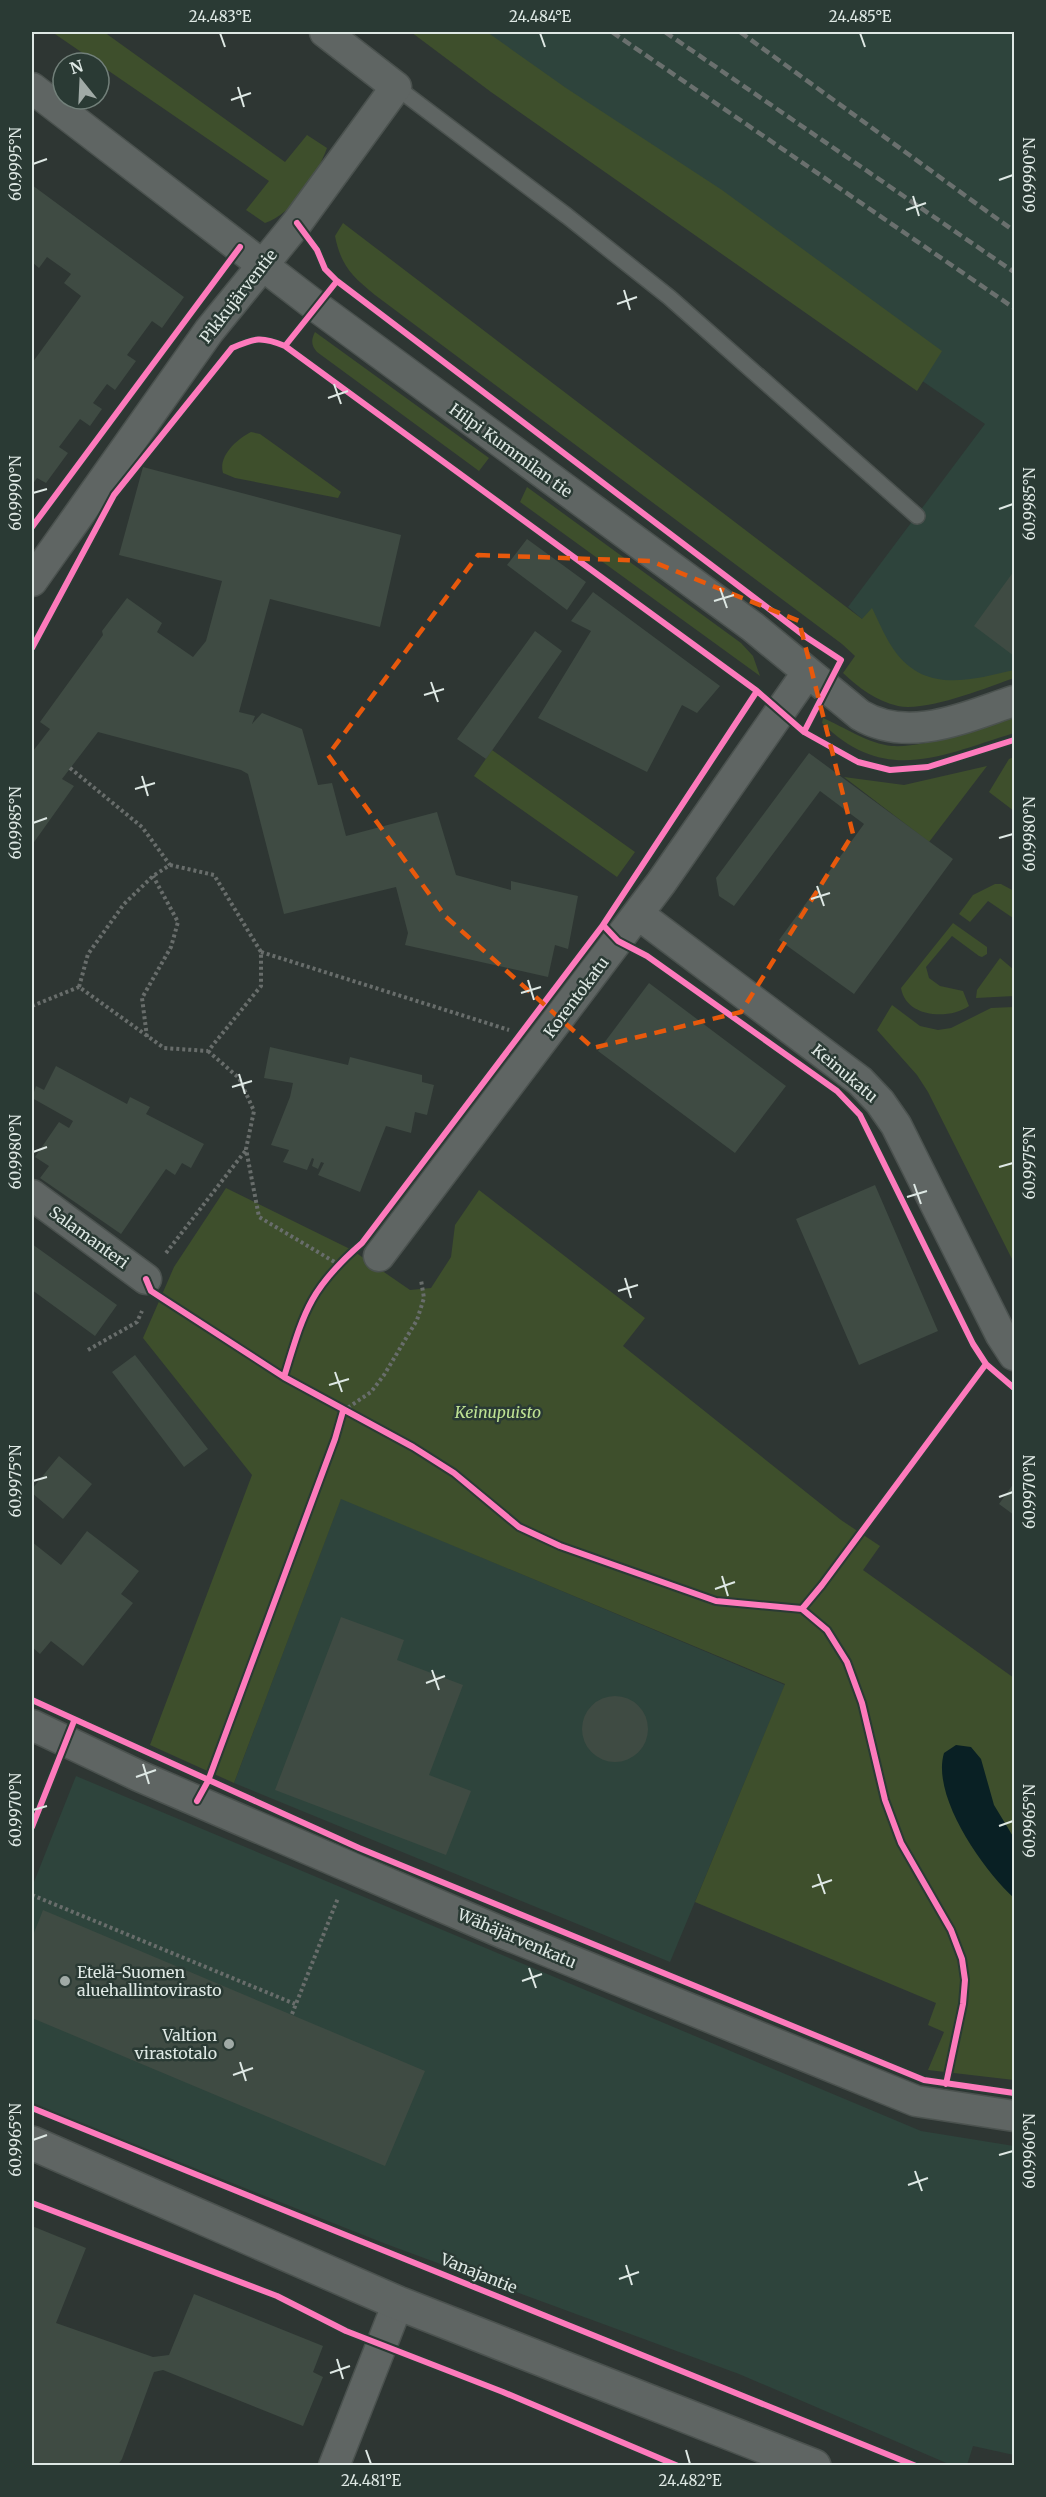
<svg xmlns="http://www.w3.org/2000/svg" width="1046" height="2497" font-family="Merriweather,serif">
<rect width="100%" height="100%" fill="#2e3633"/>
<!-- built -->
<path fill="#2e443c" d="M414 32H1014V675L899 689 862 619 848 607 985 424Z
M341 1498 785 1685 670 1962 234 1783Z
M76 1776 921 2131 1014 2146V2455L973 2446 967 2465H951L739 2374 386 2244 32 2104V1887Z"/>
<!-- green -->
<path fill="#3e4f2c" d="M52 32H104L285 162 307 135 327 148C317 175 293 214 265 223L246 210 269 181Z
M411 32H487L566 88 722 190 942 351 917 391 491 92Z
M343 223 862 619 872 608C879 622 885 637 894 650 925 694 971 680 1014 670V678C986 688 926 712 898 706 876 701 859 688 843 673L855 656 842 644 375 295C352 276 341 266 335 236Z
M315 332 489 458 479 471 317 352C311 345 311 340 315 332Z
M251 432 260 434 341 492 338 498 235 478 223 473C218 456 237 439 251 432Z
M527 487 741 643 753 656 760 676 520 502Z
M1014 716V733C940 756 885 785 822 723L823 718C844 727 869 744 892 746 927 748 981 727 1014 716Z
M492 750 635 852 617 877 474 776Z
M1014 757V811L989 792 1009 759Z
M987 766 929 842 844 777 904 785Z
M995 884H1001L1014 891 1013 918 988 901 970 922 959 914 973 895Z
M953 923 987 947V954L982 957 979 956 952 936 926 967 929 978 940 986 963 991 969 1006C949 1020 906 1018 901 988Z
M1000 958 1014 970V996L976 998 977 990Z
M892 1005 920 1026 938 1030 951 1028 991 1008 1014 1007V1263L928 1092 917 1075 877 1030Z
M226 1188 352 1250 410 1290 431 1288 451 1257 455 1225 479 1190 645 1318 623 1346 841 1520 880 1546 863 1570 1014 1678V2080L928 2070 944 2032 928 2025 936 2003 695 1902 785 1684 341 1499 234 1783 150 1745 252 1475 143 1338 174 1267Z"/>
<!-- water -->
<path fill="#092024" d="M956 1745 971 1747 981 1759 994 1805 1014 1838V1898C983 1870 931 1796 944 1753Z"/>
<!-- building -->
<path fill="#3f4b43" d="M32 185 184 297 162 328 152 321 127 355 136 361 115 390 107 384 93 403 102 409 90 426 80 419 59 447 68 453 46 483 37 478 32 485V363L81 296 64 283 71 274 47 257 39 268 32 262Z
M143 467 401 535 380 627 270 599 239 712 255 716 252 724 262 713 302 729 318 785 332 783 346 836 437 812 456 875 511 890V881L578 896 568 949 555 945 548 977 405 945 408 933 396 887 284 914 248 774 241 770 98 732 62 779 74 786 32 845V749L33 751 50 729 40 722 103 635 102 631 127 598 162 623 157 632 193 657 206 641 222 581 119 555Z
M527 539 586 582 567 610 507 565Z
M1014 571V656L974 626Z
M593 592 720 686 697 713 682 705 647 772 538 718 591 631 571 621Z
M535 631 562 651 486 759 457 739Z
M809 753 953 859 854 994 779 940 864 824 820 791 734 906 719 896 716 878Z
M649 983 786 1086 735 1153 598 1051Z
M270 1047 348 1065 350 1057 422 1075V1082L434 1085 427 1115 415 1112 411 1133 386 1126 360 1192 318 1175 324 1163 321 1162 318 1169 312 1166 314 1159 312 1158 307 1170 283 1162 289 1150 271 1145 290 1097 293 1083 264 1078Z
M56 1066 127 1104 130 1097 150 1107 146 1114 204 1144 191 1168 182 1163 175 1175 166 1169 121 1234 40 1178 49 1166 35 1157 59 1122 69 1128 73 1121 32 1098 36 1086 44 1090Z
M875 1185 938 1331 859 1365 796 1219Z
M32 1244 117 1305 95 1336 32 1290Z
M135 1355 208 1449 184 1467 112 1372Z
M59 1456 92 1484 63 1519 32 1493V1489Z
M1014 1483V1515L999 1504Z
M87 1531 139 1571 121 1594 133 1603 83 1666 51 1641 40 1654 32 1647V1542L61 1565Z
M341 1617 404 1640 397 1660 463 1685 429 1775 471 1791 446 1855 275 1790Z
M582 1729a33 33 0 1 1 66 0a33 33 0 1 1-66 0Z
M43 1910 425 2071 385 2166 32 2018V1938Z
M32 2226 86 2248 56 2323 153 2357 169 2355 194 2294 323 2346 313 2372 323 2377 303 2426 163 2370 154 2372 122 2459 117 2466H32V2431L34 2425 32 2424Z"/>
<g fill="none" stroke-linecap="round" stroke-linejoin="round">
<defs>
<path id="service" d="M396 87 567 216 669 297 917 516"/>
<path id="minor" d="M32 88 317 307 753 627 860 715C909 744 965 717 1014 701
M32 581 209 331 297 223 396 87 325 32
M638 914 860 1081 880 1102 896 1125 1001 1335 1014 1355
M32 1195 146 1279
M379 1256 661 883 807 673
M32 1725 139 1776 503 1933 916 2101 1014 2116
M334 2466 398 2303"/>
<path id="tertiary" d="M32 2143 398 2303 814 2466"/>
</defs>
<!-- service casing -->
<use href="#service" stroke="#4b524f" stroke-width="18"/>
<!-- minor casing -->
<use href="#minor" stroke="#4b524f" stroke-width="33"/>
<!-- tertiary casing -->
<use href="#tertiary" stroke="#4b524f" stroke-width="36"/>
<!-- path -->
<path stroke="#686d6b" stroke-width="4" stroke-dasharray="3 3" stroke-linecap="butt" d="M70 768 142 827 170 865
M170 865 214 875 261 952V986L208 1051 164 1048 79 987 88 954 124 904 153 876Z
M261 952 509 1030
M32 1006 79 987
M147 1037 142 998 171 947 178 922 153 876
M208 1051 239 1078 254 1111 246 1149 259 1217 338 1264
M166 1253 246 1150
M88 1350 137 1322 142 1311
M343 1411 371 1392 384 1375 417 1320 424 1298 421 1280
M32 1895 295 2004
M292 2014 338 1898"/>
<!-- service -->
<use href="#service" stroke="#5f6563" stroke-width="15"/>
<!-- minor -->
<use href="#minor" stroke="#5f6563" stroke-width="30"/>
<!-- tertiary -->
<use href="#tertiary" stroke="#5f6563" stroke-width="33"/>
<!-- rail -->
<path stroke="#6a706e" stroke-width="4.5" stroke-dasharray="9 4.5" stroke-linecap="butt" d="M612 32 1014 308
M665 32 1014 272
M740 32 1014 231"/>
<defs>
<path id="cycleway" d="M297 223 317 250 325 269 337 281 806 637 841 660 804 732
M285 346 337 281
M32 527 240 247
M32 648 114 495 232 348C255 338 261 336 285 346L757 691 804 732 858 762 890 770 928 767 1014 740
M757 691 603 925 618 941 647 956 837 1091 860 1115 973 1344 986 1364 1014 1388
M146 1279 151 1291 284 1377 413 1447 454 1473 519 1527 560 1546 716 1601 802 1609 827 1630 847 1662 862 1703 885 1800 901 1843 951 1930 962 1959 965 1980 963 2004 946 2084
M284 1377C304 1312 309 1289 362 1243L603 925
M802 1609 822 1585 986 1364
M32 1700 359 1848 924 2080 1014 2093
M197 1801 208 1781 335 1439 343 1411
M32 1827 74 1721
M32 2108 916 2466
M32 2203 277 2296 346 2331 503 2392 678 2466"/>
</defs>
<!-- cycleway casing -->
<use href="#cycleway" stroke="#2a3a34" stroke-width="10"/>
<!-- cycleway -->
<use href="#cycleway" stroke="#fd7abc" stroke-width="6"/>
</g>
<!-- marked area -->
<path fill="none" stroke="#e8590c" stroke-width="4.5" stroke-dasharray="12 8" stroke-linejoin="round" d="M478 555 651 561 799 621 853 834 741 1012 593 1048 446 917 328 755Z"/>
<!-- ticks -->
<path fill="none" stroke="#dee8e4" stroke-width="2" d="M220 33 225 47M540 33 545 47M860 33 865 47M238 87 244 107M231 100 251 93M33 164 47 159M999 180 1013 175M913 196 919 216M906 210 926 203M624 290 630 310M617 304 637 297M334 384 341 404M328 398 348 391M33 493 47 489M999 509 1013 504M720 588 727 608M714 601 734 595M431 682 438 702M424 695 444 689M142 776 148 796M135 789 155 783M33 823 47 818M999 838 1013 834M817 886 824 906M811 899 830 893M528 980 534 1000M521 993 541 987M239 1074 245 1094M232 1087 252 1081M33 1152 47 1147M999 1167 1013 1163M914 1184 921 1204M907 1197 927 1191M625 1278 631 1298M618 1291 638 1285M335 1372 342 1392M329 1385 349 1379M33 1481 47 1477M999 1497 1013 1492M722 1576 728 1596M715 1589 735 1582M432 1670 439 1690M426 1683 445 1676M143 1764 149 1784M136 1777 156 1770M33 1810 47 1806M999 1826 1013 1821M818 1874 825 1894M812 1887 832 1880M529 1968 536 1988M522 1981 542 1974M240 2062 246 2081M233 2075 253 2068M33 2140 47 2135M999 2155 1013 2151M915 2171 922 2191M908 2185 928 2178M626 2265 632 2285M619 2279 639 2272M337 2359 343 2379M330 2373 350 2366M366 2450 371 2464M686 2450 690 2464"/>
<!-- markers -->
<g fill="#a0aaa6" stroke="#2a3a34" stroke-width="2">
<circle cx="65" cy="1981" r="6"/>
<circle cx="229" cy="2044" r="6"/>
</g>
<g text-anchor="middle" stroke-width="5" stroke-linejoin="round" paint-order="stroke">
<!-- street labels -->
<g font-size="16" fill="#dee8e4" stroke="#2a3a34">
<text transform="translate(238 296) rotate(-52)" y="6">Pikkujärventie</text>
<text transform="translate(511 450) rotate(36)" y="6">Hilpi Kummilan tie</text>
<text transform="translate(576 997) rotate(-53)" y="6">Korentokatu</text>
<text transform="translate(845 1073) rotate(40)" y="6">Keinukatu</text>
<text transform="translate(89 1237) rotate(36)" y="6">Salamanteri</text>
<text transform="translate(517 1938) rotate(23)" y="6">Wähäjärvenkatu</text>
<text transform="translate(479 2273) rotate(22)" y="6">Vanajantie</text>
</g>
<!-- park labels -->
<g font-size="16" font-style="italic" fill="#bee293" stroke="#2a3a34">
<text x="498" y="1418">Keinupuisto</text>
</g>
<!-- poi labels -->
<g font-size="16" fill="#dee8e4" stroke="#2a3a34" text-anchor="start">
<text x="77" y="1978">Etelä-Suomen<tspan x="77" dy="18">aluehallintovirasto</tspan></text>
<text x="217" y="2041" text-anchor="end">Valtion<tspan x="217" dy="18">virastotalo</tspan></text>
</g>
</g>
<!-- border -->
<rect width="1046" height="2497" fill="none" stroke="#2a3a34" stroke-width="66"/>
<!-- north arrow -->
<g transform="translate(81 81) rotate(342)"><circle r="28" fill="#2a3a34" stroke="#72807a" stroke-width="1.5"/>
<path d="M0-4.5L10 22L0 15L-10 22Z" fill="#a0aaa6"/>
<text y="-9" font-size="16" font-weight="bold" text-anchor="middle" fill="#dee8e4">N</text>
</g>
<rect x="33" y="33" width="980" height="2431" fill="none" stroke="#dee8e4" stroke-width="2"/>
<g font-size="15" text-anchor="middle" fill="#dee8e4">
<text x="220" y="22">24.483°E</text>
<text x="540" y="22">24.484°E</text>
<text x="860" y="22">24.485°E</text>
<text transform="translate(16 164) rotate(-90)" y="5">60.9995°N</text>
<text transform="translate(1030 175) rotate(-90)" y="5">60.9990°N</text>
<text transform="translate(16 493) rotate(-90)" y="5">60.9990°N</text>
<text transform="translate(1030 504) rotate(-90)" y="5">60.9985°N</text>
<text transform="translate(16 823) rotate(-90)" y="5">60.9985°N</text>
<text transform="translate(1030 834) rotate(-90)" y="5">60.9980°N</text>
<text transform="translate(16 1152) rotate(-90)" y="5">60.9980°N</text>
<text transform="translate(1030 1163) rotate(-90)" y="5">60.9975°N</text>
<text transform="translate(16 1481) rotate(-90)" y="5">60.9975°N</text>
<text transform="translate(1030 1492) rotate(-90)" y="5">60.9970°N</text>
<text transform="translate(16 1810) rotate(-90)" y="5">60.9970°N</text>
<text transform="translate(1030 1821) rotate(-90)" y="5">60.9965°N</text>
<text transform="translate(16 2140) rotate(-90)" y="5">60.9965°N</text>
<text transform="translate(1030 2151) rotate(-90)" y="5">60.9960°N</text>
<text x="371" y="2486">24.481°E</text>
<text x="690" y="2486">24.482°E</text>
</g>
</svg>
